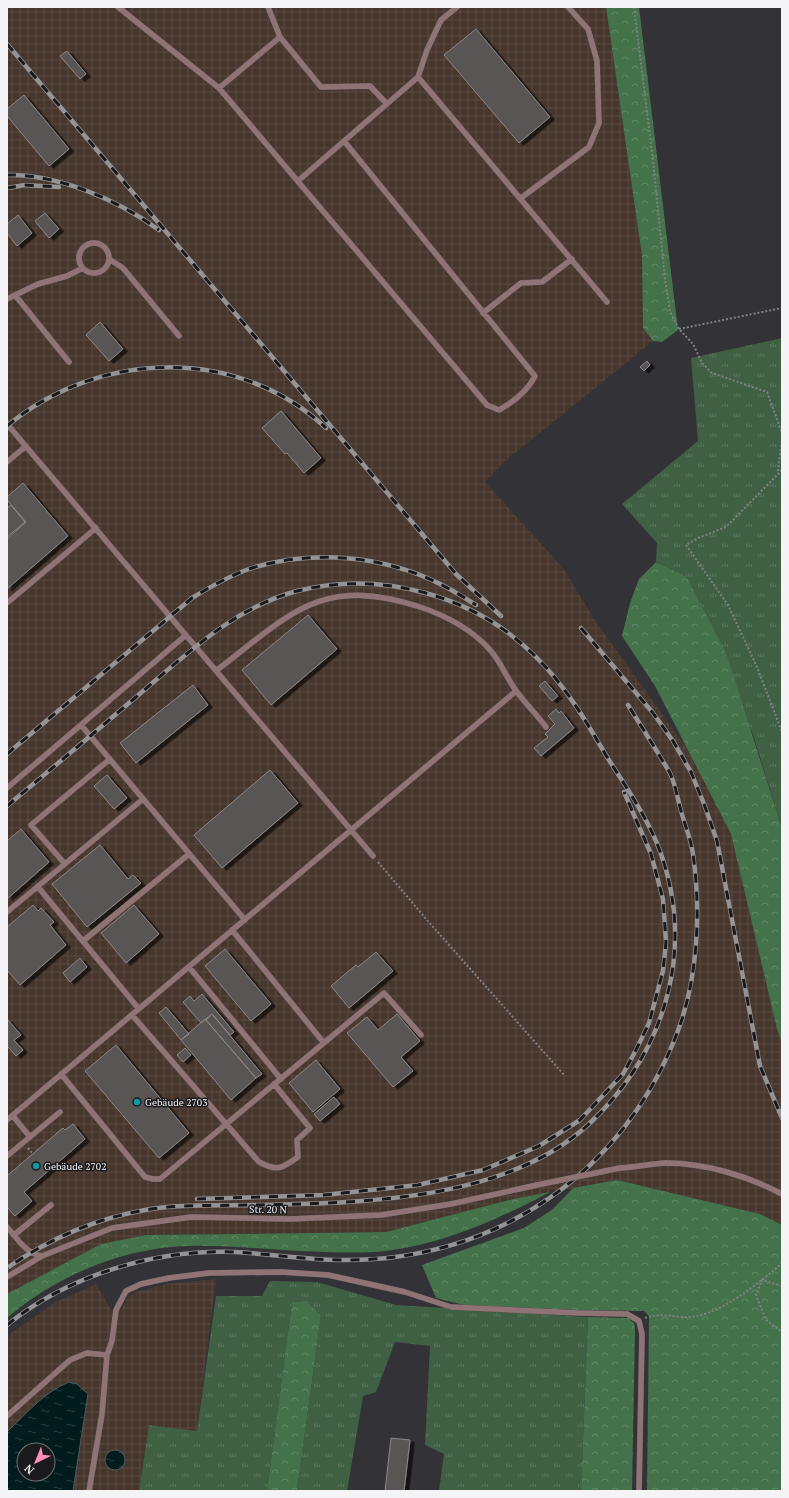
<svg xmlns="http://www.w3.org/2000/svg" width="789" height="1498" font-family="'PT Serif',serif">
<defs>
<pattern id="industrial-grid" width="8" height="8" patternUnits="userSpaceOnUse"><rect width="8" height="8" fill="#47362c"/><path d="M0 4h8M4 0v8" fill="none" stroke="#594a41"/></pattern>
<pattern id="grass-tufts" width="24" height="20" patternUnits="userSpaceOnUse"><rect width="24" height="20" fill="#406044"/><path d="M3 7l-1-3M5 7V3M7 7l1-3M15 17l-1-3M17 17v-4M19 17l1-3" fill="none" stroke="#5c7760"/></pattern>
<pattern id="forest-crowns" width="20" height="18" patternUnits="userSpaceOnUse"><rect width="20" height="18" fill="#44724b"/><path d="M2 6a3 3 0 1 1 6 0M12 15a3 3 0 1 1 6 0" fill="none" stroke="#608766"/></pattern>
<pattern id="water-ripples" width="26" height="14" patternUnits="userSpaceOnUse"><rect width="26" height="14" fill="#021c1e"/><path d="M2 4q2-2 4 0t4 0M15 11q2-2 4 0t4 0" fill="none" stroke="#283d3f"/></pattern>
<filter id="shadow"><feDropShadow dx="4.5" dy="2.5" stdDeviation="0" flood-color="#0009"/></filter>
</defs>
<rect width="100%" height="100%" fill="#333236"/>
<!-- industrial -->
<path fill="url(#industrial-grid)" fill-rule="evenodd" d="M7 7H606L642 256 643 328 653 341 504 462 485 482 563 568 596 622 688 750 731 834 777 1029 782 1044V1225L760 1214 617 1180 513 1199 386 1232 146 1235 101 1244 7 1294Z
M216 1279 197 1431 149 1425 139 1491H7V1336L54 1303 96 1284 111 1310H121L128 1297 136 1292 166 1284ZM24 1450H48V1474H24Z"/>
<!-- grass -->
<path fill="url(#grass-tufts)" d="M782 338V828L753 735 686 576 656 562 657 543 622 504 698 441 691 358Z
M270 1281 317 1282 396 1305 588 1317 581 1491H439L444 1454 425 1445 430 1346 395 1342 376 1392 363 1396 347 1491H297L321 1315 307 1301 292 1302 267 1491H139L149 1425 197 1431 216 1296H262Z"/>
<!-- forest -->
<path fill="url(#forest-crowns)" d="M606 7H639L678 330 662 342 653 341 643 328 642 256Z
M656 562 686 576 726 653 782 828V1044L777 1029 731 834 655 686 622 636 630 603 639 579Z
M617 1180 760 1214 782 1225V1491H647L649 1316 644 1311 573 1310 464 1305 436 1298 422 1265 524 1228 553 1209 573 1188Z
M550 1192C499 1219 444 1244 386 1251 357 1254 327 1252 299 1251 262 1249 224 1245 187 1246 122 1248 56 1276 7 1318V1294L101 1244 146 1235 386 1232 513 1199Z
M307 1301 321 1315 297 1491H267L292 1302Z
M588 1317 628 1318 634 1323 635 1328 632 1491H581Z"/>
<!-- water -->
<path fill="url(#water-ripples)" stroke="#4b5c5f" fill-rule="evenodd" d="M69 1382 77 1384 88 1394 73 1491H7V1432C26 1414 44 1392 69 1382ZM24 1450H48V1474H24Z
M105 1460a10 10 0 1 1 20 0a10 10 0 1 1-20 0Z"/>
<!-- building -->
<path fill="#5a5554" stroke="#8d8787" filter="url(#shadow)" d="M476 29 550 117 519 143 444 55Z
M67 51 86 74 80 79 60 56Z
M24 95 69 149 49 166 7 116V109Z
M45 213 59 229 49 238 35 221Z
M18 215 32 233 17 246 7 233V224Z
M100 322 123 349 109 361 86 335Z
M647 361 650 365 644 371 640 367Z
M281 411 321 458 304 473 287 453 285 454 262 428Z
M23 483 68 536 7 589V539L26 522 7 500V497Z
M11 505 25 522 7 537V508Z
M308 615 337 649 271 705 242 670Z
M545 681 558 696 552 701 539 686Z
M193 685 208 705 136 763 120 743Z
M556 709 559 713 561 711 574 728 541 756 534 748 548 737 545 734 555 724 548 716Z
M270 770 298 803 222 868 194 835Z
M107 775 127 798 114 809 94 786Z
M21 829 49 862 7 899V841Z
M100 845 128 879 133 875 141 883 87 927 52 884Z
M33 905 38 911 41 908 54 922 50 925 66 945 20 985 7 970V927Z
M134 905 159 934 126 963 101 933Z
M225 949 271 1004 251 1021 205 966Z
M376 952 393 971 349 1008 331 986 356 965 358 967Z
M80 958 87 967 70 982 63 973Z
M202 994 234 1032 230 1035 212 1014 201 1023 183 1002 190 996 194 1001Z
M166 1007 189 1034 181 1040 159 1013Z
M212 1014 262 1074 256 1078 206 1020Z
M397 1014 420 1041 401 1057 413 1071 393 1087 347 1033 367 1017 378 1030Z
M7 1019 21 1035 14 1040 23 1050 16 1056 7 1046Z
M205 1019 256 1078 231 1100 181 1040Z
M116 1045 189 1133 159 1158 85 1071Z
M185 1048 191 1055 183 1062 177 1055Z
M316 1060 340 1089 313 1112 289 1083Z
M334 1097 340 1104 320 1121 314 1114Z
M73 1124 85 1139 24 1192 32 1201 15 1216 7 1207V1176L63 1128 65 1130Z
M391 1438 410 1440 404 1491H385Z"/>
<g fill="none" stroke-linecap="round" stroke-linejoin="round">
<defs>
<path id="lane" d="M118 7 219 88 487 405 499 410C513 402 528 391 535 376L344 141
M268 7 280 37
M418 77 607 302
M219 88 280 37 321 87 370 86 387 104
M299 180 418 77 427 50 441 20 457 7
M521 198 589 147 599 123 597 61 588 29 568 7
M79 258a15 15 0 1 1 30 0a15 15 0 1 1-30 0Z
M109 259 123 268 179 336
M15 295 69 362
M7 299 38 284 67 276 83 268
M483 313 521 283 542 282 572 259
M7 424 373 856
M7 462 26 446
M7 603 96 528
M217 670C288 616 320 575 417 606 445 615 472 629 491 651 502 664 507 679 517 692 526 704 537 715 546 727
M81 725 245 920
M7 788 186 635
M65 864 31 825 110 759
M38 887 139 1009
M7 912 143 799
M232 930 324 1043
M83 941 189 854
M189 967 281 1079
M132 1015 259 1162C278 1172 282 1168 298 1157L297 1140 310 1128 274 1084
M61 1074 145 1177 153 1179H160L384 993 421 1035
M13 1116 30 1137
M7 1120 516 691
M7 1156 60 1112
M620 1168C635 1167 651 1164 666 1163 705 1163 748 1176 782 1194
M7 1227C17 1238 26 1254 42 1256
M14 1235 51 1205
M7 1277 42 1256 112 1228 191 1217 290 1219 381 1215 451 1204 537 1185
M7 1416 70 1360 87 1353 107 1355
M89 1491 102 1414 107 1355 112 1341 116 1310 126 1291 141 1284 169 1278 209 1273 281 1272 328 1275 405 1292 451 1307 579 1313 627 1314 639 1321 642 1334 639 1491"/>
</defs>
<!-- lane casing -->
<use href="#lane" stroke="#525155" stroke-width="6"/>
<!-- path -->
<path stroke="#818084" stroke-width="2" stroke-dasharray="2 2" stroke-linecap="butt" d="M634 7 653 161 665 279 670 311 679 329 693 344 702 363 712 373 767 392 782 433
M679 329 782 308
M782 470 726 527 698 538 686 545 728 605 757 667 782 732
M778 471 782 440
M378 862 427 920 565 1076
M28 1148 33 1154
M782 1286 762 1280 756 1295 766 1320 782 1332
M645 1318C664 1311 680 1320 697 1316 724 1311 762 1281 782 1263"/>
<!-- lane -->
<use href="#lane" stroke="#907374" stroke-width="5.5"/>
<defs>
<path id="rail" d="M7 44 456 574 501 616
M7 175C58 174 118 200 159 230
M7 188 25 185 59 187
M7 426C98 350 237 345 326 428
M581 628 653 713 673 741 691 772 704 804 717 841 760 1066 782 1118
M7 754 192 598C210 587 229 576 249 569 311 549 384 555 442 585 454 591 465 598 476 605
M7 806C50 770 93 734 136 697 186 655 233 608 297 591 381 570 474 595 535 656 565 685 586 721 607 757 624 784 643 811 656 841 698 943 668 1050 589 1124 505 1202 360 1203 251 1205 216 1206 180 1204 145 1210 94 1219 49 1239 7 1268
M197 1199 324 1195 418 1185 483 1170 539 1146 580 1120 623 1074 636 1050 649 1023 663 971 666 942 663 899 651 854 624 792
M7 1325C69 1275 155 1249 235 1252 271 1254 307 1260 342 1260 496 1262 626 1172 679 1028 698 975 701 910 693 854 691 840 685 825 681 811 678 800 676 788 672 778 669 769 662 761 658 753 648 737 638 721 628 705"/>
</defs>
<!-- rail casing -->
<use href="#rail" stroke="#949396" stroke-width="4.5"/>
<!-- rail -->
<use href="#rail" stroke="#1a1a1c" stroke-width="3" stroke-dasharray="9" stroke-linecap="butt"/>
<defs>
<path id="lane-bridge" d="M537 1185 620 1168"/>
</defs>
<!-- lane-bridge casing -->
<use href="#lane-bridge" stroke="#525155" stroke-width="6" stroke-linecap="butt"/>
<!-- lane-bridge -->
<use href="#lane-bridge" stroke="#907374" stroke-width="5.5"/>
</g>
<!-- markers -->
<g fill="#0f9aa8" stroke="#1a1a1c" stroke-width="1.5">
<circle cx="137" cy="1102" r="4"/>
<circle cx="36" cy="1166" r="4"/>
</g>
<g text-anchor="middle" stroke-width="3" stroke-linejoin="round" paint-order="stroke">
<!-- poi labels -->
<g font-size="10" fill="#f4f3f6" stroke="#1a1a1c" text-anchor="start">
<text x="145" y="1106">Gebäude 2703</text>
<text x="44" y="1170">Gebäude 2702</text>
</g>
<!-- street labels -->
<g font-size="10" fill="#f4f3f6" stroke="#1a1a1c">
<text transform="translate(268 1209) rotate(1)" y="4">Str. 20 N</text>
</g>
</g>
<!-- border -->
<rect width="789" height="1498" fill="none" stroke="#f4f3f6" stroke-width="16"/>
<!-- north arrow -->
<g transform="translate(36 1462) rotate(223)"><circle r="19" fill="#1a1a1c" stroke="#717173"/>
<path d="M0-3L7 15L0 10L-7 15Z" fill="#ff8eba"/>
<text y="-6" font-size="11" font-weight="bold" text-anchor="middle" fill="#f4f3f6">N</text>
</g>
</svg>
